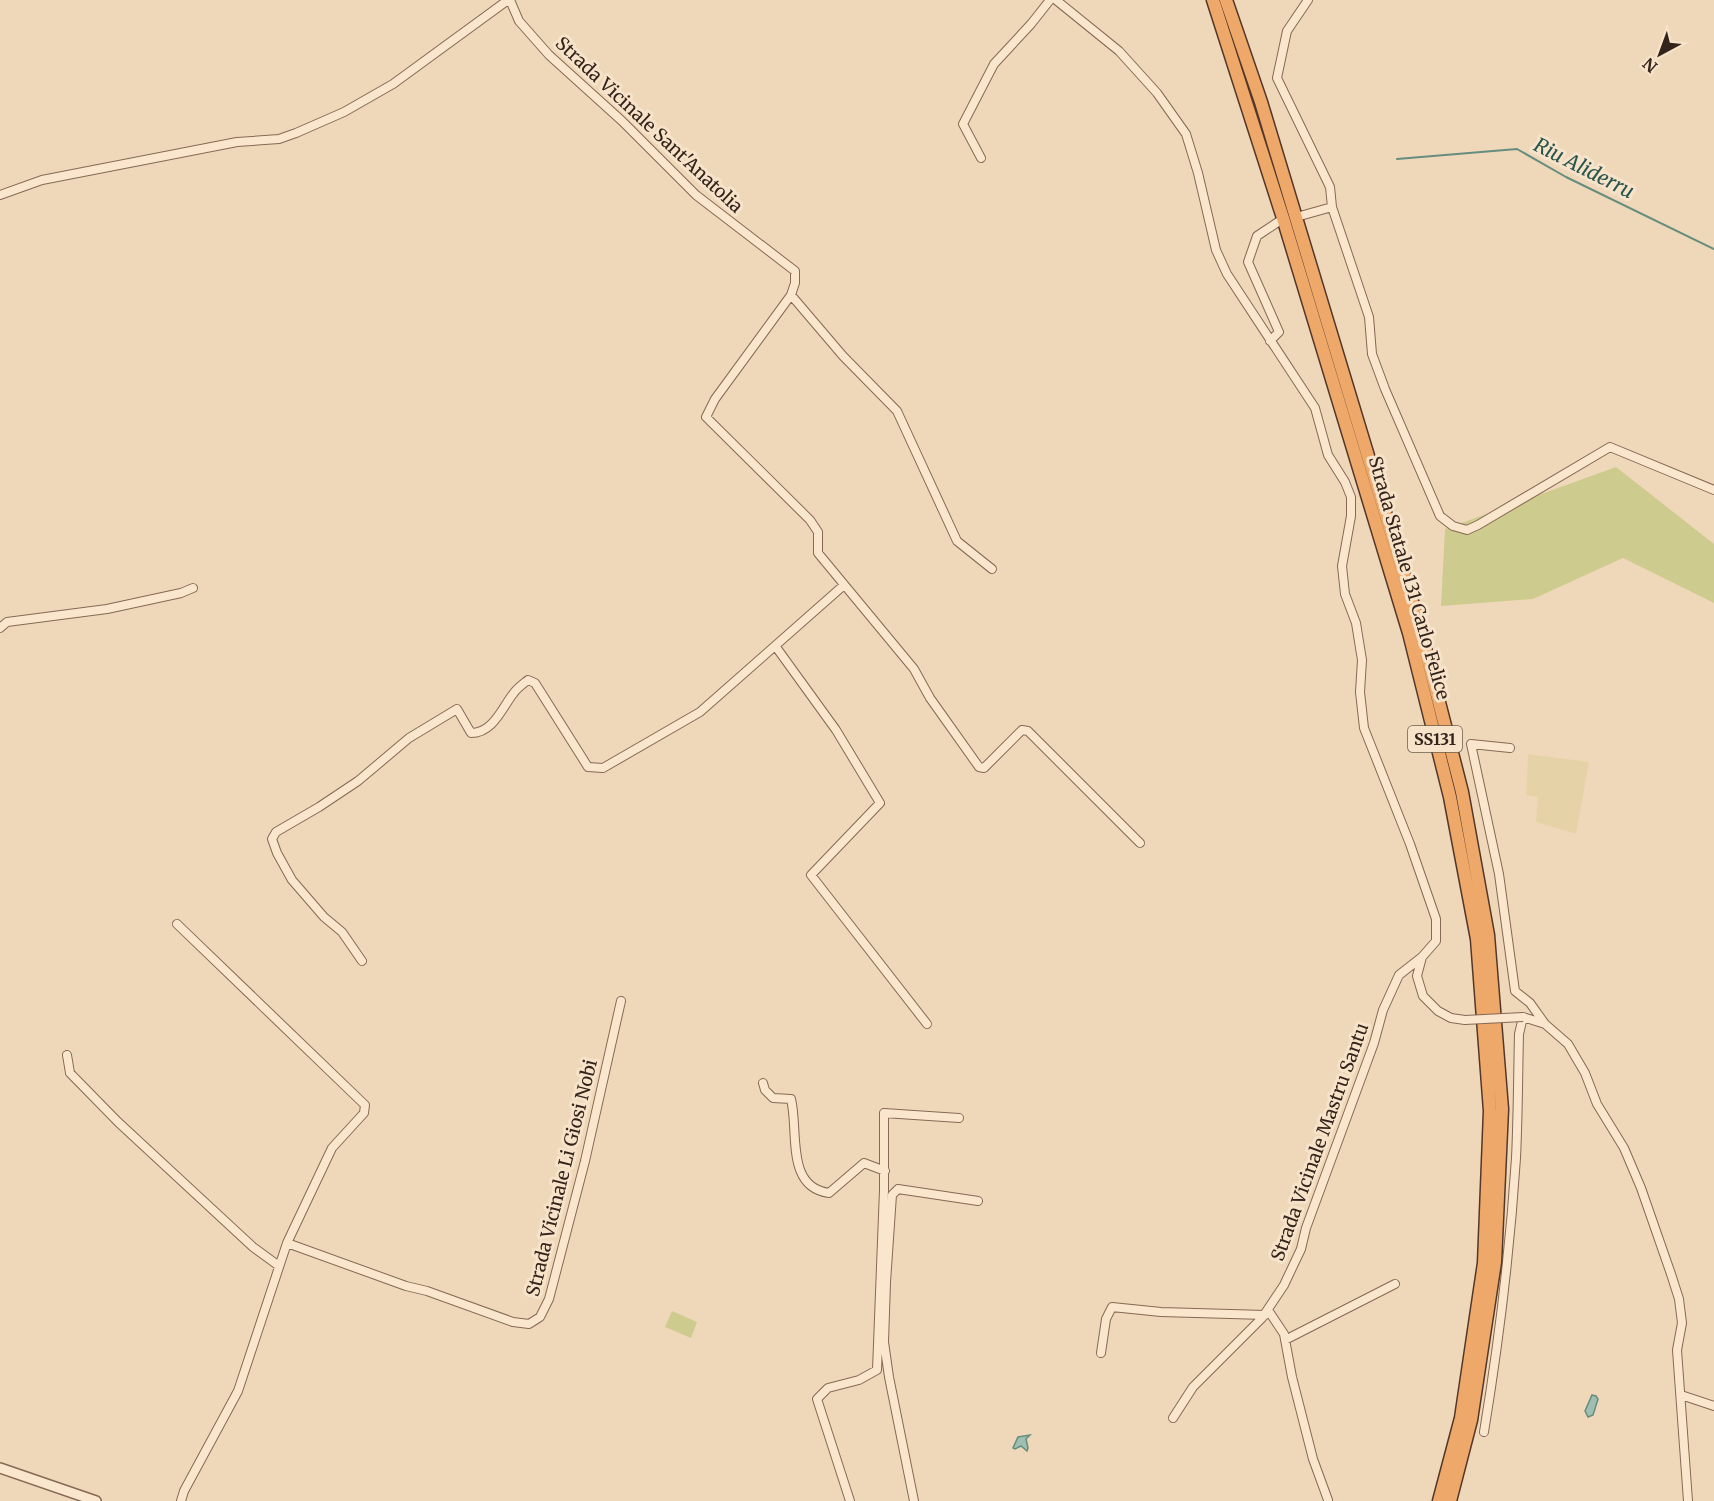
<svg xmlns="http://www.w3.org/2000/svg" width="1714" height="1501" font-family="Merriweather,serif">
<rect width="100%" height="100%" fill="#efd8ba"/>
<!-- farmland -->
<path fill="#e5d3a7" d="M1528 754 1589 762 1576 834 1536 822 1538 797 1526 795Z"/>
<!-- green -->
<path fill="#cdcc8e" d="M1616 467 1714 544V603L1623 558 1533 599 1441 606 1445 529Z
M672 1311 697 1322 691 1338 665 1327Z"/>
<!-- water -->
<path fill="#9ebfb1" stroke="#668d7e" stroke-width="1.5" d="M1592 1395 1596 1396 1598 1399 1593 1415 1588 1417 1585 1411Z
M1030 1435 1026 1439 1028 1448 1027 1451 1021 1446 1015 1449 1013 1448 1018 1437Z"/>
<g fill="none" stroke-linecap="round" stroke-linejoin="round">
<!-- stream -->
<path stroke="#668d7e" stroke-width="2" d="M1397 159 1517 149 1566 177 1714 249"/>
<defs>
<path id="minor" d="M510 0 519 21 549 55 622 121 696 195 795 271V283L791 295 715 399 706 417 810 520 818 532V553L914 669 930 698 979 767 984 768 1022 730 1028 731 1140 843
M1056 0 1119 51 1157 93 1186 134 1198 173 1216 250 1227 274 1315 408 1328 455 1345 482 1351 497V516L1342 566 1345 594 1356 623 1362 660 1360 692 1364 728 1410 844 1436 919V941L1422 957 1399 975 1383 1010 1374 1043 1306 1228 1301 1249 1284 1285 1262 1318 1193 1387 1173 1418
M981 158 963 124 994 64 1031 24 1050 0
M0 195 42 180 237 142 279 139 296 133 344 112 393 84 508 0
M1332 207 1369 317 1372 354 1385 389 1440 516 1453 526 1467 530 1478 525 1610 447 1714 490
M1300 216 1332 207 1330 187 1277 78 1287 31 1308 0
M791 295 843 356 897 411 957 541 992 569
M1270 341 1279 332 1248 262 1257 236 1278 222
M0 628 7 622 107 609 181 593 193 588
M776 647 836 730 880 803 811 875 927 1024
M1510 748 1471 744 1499 874 1515 991 1530 1003 1545 1024
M177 924 365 1105 364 1113 332 1148 287 1243
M1422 957 1417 976 1423 996 1438 1011 1451 1018 1465 1020
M362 961 342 932 324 917 292 880 277 853 272 839 276 832 319 807 358 781 409 738 457 709 471 733C493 733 502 708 513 694 517 688 523 684 528 680L535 683 588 767 603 768 700 712 844 585
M67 1055 70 1073 118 1122 253 1247 279 1266
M763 1083 765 1090 773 1098 791 1099C799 1131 785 1187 829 1193L864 1163 885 1171
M1268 1310 1284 1334 1292 1377 1313 1459 1328 1500
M1285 1340 1395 1284
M1101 1353 1106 1319 1112 1307 1161 1312 1265 1315
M1681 1395 1714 1406
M1484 1432C1499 1341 1510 1250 1516 1158 1518 1117 1518 1076 1519 1034L1523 1017 1545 1024 1568 1044 1585 1073 1597 1104 1624 1148 1641 1188 1671 1274 1679 1299 1682 1323 1677 1350 1688 1501
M181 1501 184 1491 238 1391 287 1243 406 1286 427 1291 513 1322 529 1324 540 1317 549 1299 585 1161 621 1001
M850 1501 817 1399 828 1388 859 1380 877 1370 884 1190V1113L959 1118
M914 1501 889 1377 884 1342 886 1282 892 1195 898 1189 978 1201"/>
<path id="tertiary" d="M0 1468 96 1501"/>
<path id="trunk" d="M1213 0 1283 218 1409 633 1450 797 1477 939 1490 1111 1484 1263 1461 1418 1439 1501
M1226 0 1261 102 1420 628 1462 792 1488 935 1502 1109 1495 1262 1471 1420 1450 1501"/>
</defs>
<!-- minor casing -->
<use href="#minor" stroke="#866854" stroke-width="10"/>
<!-- tertiary casing -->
<use href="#tertiary" stroke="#866854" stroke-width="12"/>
<!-- trunk casing -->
<use href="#trunk" stroke="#533729" stroke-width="15"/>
<!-- minor -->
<use href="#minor" stroke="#fae6cd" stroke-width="8"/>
<!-- tertiary -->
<use href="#tertiary" stroke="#fae6cd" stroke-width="9"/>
<!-- trunk -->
<use href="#trunk" stroke="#eea869" stroke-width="12"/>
<defs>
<path id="minor-bridge" d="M1465 1020 1523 1017"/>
</defs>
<!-- minor-bridge casing -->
<use href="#minor-bridge" stroke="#866854" stroke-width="10" stroke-linecap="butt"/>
<!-- minor-bridge -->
<use href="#minor-bridge" stroke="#fae6cd" stroke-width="8"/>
</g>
<g text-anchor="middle" stroke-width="6" stroke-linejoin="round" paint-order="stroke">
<!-- shield labels -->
<rect fill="#f7e3c9" stroke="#6e5d4e" stroke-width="1.5" x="1408" y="726" width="54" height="26" rx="4.5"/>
<g font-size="16" font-weight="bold" fill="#34231a">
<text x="1435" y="745">SS131</text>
</g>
<!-- street labels -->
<g font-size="18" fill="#34231a" stroke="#f7e3c9">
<text transform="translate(649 125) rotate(43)" y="6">Strada Vicinale Sant'Anatolia</text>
<text transform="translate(1409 578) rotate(74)" y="6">Strada Statale 131 Carlo Felice</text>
<text transform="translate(1320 1142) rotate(-70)" y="6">Strada Vicinale Mastru Santu</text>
<text transform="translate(562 1178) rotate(-76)" y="6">Strada Vicinale Li Giosi Nobi</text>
</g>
<!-- water labels -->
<g font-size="20" font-style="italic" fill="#28554c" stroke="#f7e3c9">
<text transform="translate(1584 168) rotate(27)" y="7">Riu Aliderru</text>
</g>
</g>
<!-- north arrow -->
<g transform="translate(1660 54) rotate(221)" stroke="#f7e3c9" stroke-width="4.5" paint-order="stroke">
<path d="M0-4.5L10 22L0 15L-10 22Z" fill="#34231a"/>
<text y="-9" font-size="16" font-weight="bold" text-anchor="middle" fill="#34231a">N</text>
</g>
</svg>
